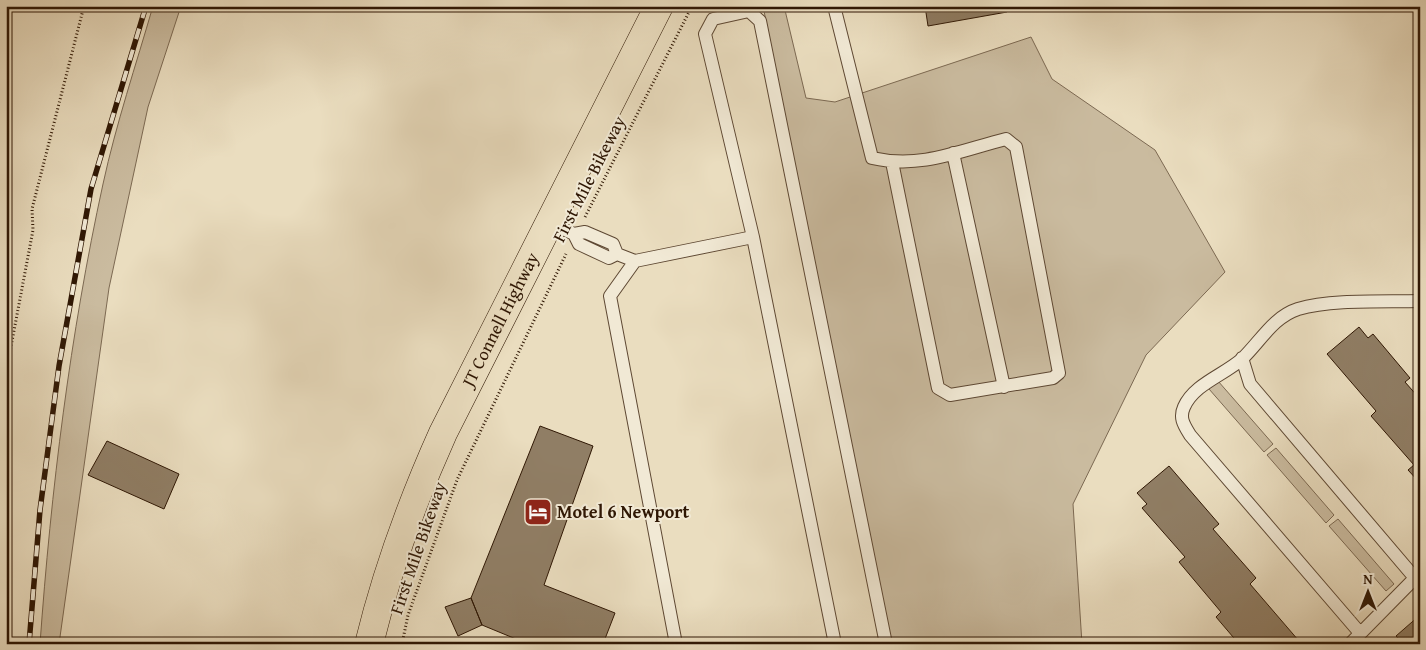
<svg xmlns="http://www.w3.org/2000/svg" width="1426" height="650" font-family="'Gentium Book Plus',serif">
<rect width="100%" height="100%" fill="#eaddbf"/>
<filter id="stains"><feTurbulence type="fractalNoise" baseFrequency=".004" numOctaves="4"/><feColorMatrix values="0 0 0 0 .2 0 0 0 0 .09 0 0 0 0 .02 0 0 0 .5 -.17"/></filter>
<radialGradient id="worn" r=".72"><stop offset=".6" stop-color="#630" stop-opacity="0"/><stop offset="1" stop-color="#630" stop-opacity=".3"/></radialGradient>
<!-- green -->
<path fill="#cabb9f" stroke="#7c6952" d="M153 6H181L148 107 109 288 59 644H40C51 490 70 335 103 184 116 124 136 65 153 6Z
M763 6H784L806 98 835 102 1031 37 1052 79 1155 150 1225 272 1146 355 1073 504 1082 644H891Z
M1218 381 1273 444 1264 452 1209 389Z
M1276 448 1334 515 1326 523 1267 455Z
M1338 519 1394 584 1386 591 1329 526Z"/>
<!-- building -->
<path fill="#907e65" stroke="#2f1704" d="M925 6H1006L1007 12 928 26Z
M1359 327 1368 338 1373 334 1410 378 1405 382 1420 399V483L1408 470 1414 465 1371 416 1376 411 1327 354Z
M540 426 593 446 544 585 615 613 603 644H528L482 625 471 598Z
M107 441 179 474 164 509 88 475Z
M1169 466 1219 524 1213 529 1256 578 1250 584 1299 641 1296 644H1239L1216 617 1221 612 1179 562 1185 557 1142 508 1147 504 1137 493Z
M471 598 482 625 458 636 445 607Z
M1420 615V644H1403L1396 636Z"/>
<g fill="none" stroke-linecap="round" stroke-linejoin="round">
<defs>
<path id="service" d="M834 6 872 158C921 169 959 151 1006 139L1016 147 1059 373 1053 378 950 395 938 388 892 162
M953 153 1004 387
M550 223 574 234 585 232 613 244 617 254 609 258 579 244 574 234
M753 237 835 644
M617 254 635 261 753 237 705 34 713 19 749 11 760 21 886 644
M635 261 610 296 676 644
M1242 358 1250 384 1415 578 1350 644
M1360 633 1190 435C1184 425 1179 418 1184 407 1194 384 1224 375 1242 359 1260 342 1273 317 1298 309 1332 299 1384 302 1420 301"/>
<g id="trunk">
<path id="s1" d="M369 644C387 570 412 502 443 433L659 6"/>
</g>
</defs>
<!-- service casing -->
<use href="#service" stroke="#5e4833" stroke-width="14"/>
<!-- trunk casing -->
<use href="#trunk" stroke="#2f1704" stroke-width="29"/>
<!-- path -->
<path stroke="#2f1704" stroke-width="3" stroke-dasharray="1 2.5" stroke-linecap="butt" d="M585 217 692 6
M6 373 33 230 32 209 84 6
M402 644 408 615 457 480 566 254"/>
<!-- service -->
<use href="#service" stroke="#f1e9d5" stroke-width="12"/>
<!-- trunk -->
<use href="#trunk" stroke="#eaddbf" stroke-width="28"/>
<defs>
<path id="rail" d="M29 644 40 510 59 366 91 189 146 6"/>
</defs>
<!-- rail casing -->
<use href="#rail" stroke="#2f1704" stroke-width="5.5"/>
<!-- rail -->
<use href="#rail" stroke="#f1e9d5" stroke-width="4" stroke-dasharray="11" stroke-linecap="butt"/>
</g>
<!-- icons -->
<defs>
<symbol id="hotel-square" viewBox="-11 -11 22 22"><rect x="-9" y="-9" width="18" height="18" rx="4" fill="#8f2418" stroke="#f1e9d5"/><path d="M-6-4.5h1.5V1H6V5H4.5V3h-9V5H-6ZM-4 0a1.8 1.8 0 1 1 3.6 0ZM.5 0V-2.5h3Q6-2.5 6 0Z" fill="#fff"/></symbol>
</defs>
<g fill-rule="evenodd">
<use href="#hotel-square" x="522" y="496" width="32" height="32"/>
</g>
<g text-anchor="middle" stroke-width="4" stroke-linejoin="round" paint-order="stroke">
<!-- street labels -->
<g font-size="18" fill="#2f1704" stroke="#f1e9d5">
<text transform="translate(589 179) rotate(-63)" y="6">First Mile Bikeway</text>
<text dy="6" stroke="none"><textPath href="#s1" startOffset="351">JT Connell Highway</textPath></text>
<text transform="translate(418 548) rotate(-71)" y="6">First Mile Bikeway</text>
</g>
<!-- poi labels -->
<g font-size="18" font-weight="bold" fill="#2f1704" stroke="#f1e9d5" text-anchor="start">
<text x="557" y="518">Motel 6 Newport</text>
</g>
</g>
<!-- margin -->
<rect width="1426" height="650" fill="none" stroke="#eaddbf" stroke-width="25"/>
<rect x="8" y="8" width="1411" height="635" fill="none" stroke="#2f1704" stroke-width="2.5"/>
<rect x="12" y="12" width="1401" height="625" fill="none" stroke="#2f1704"/>
<!-- north arrow -->
<g transform="translate(1368 592)" stroke="#f1e9d5" stroke-width="4" paint-order="stroke">
<path d="M0-4L9 19L0 12L-9 19Z" fill="#2f1704"/>
<text y="-8" font-size="14" font-weight="bold" text-anchor="middle" fill="#2f1704">N</text>
</g>
<rect width="100%" height="100%" filter="url(#stains)"/>
<rect width="100%" height="100%" fill="url(#worn)"/>
</svg>
